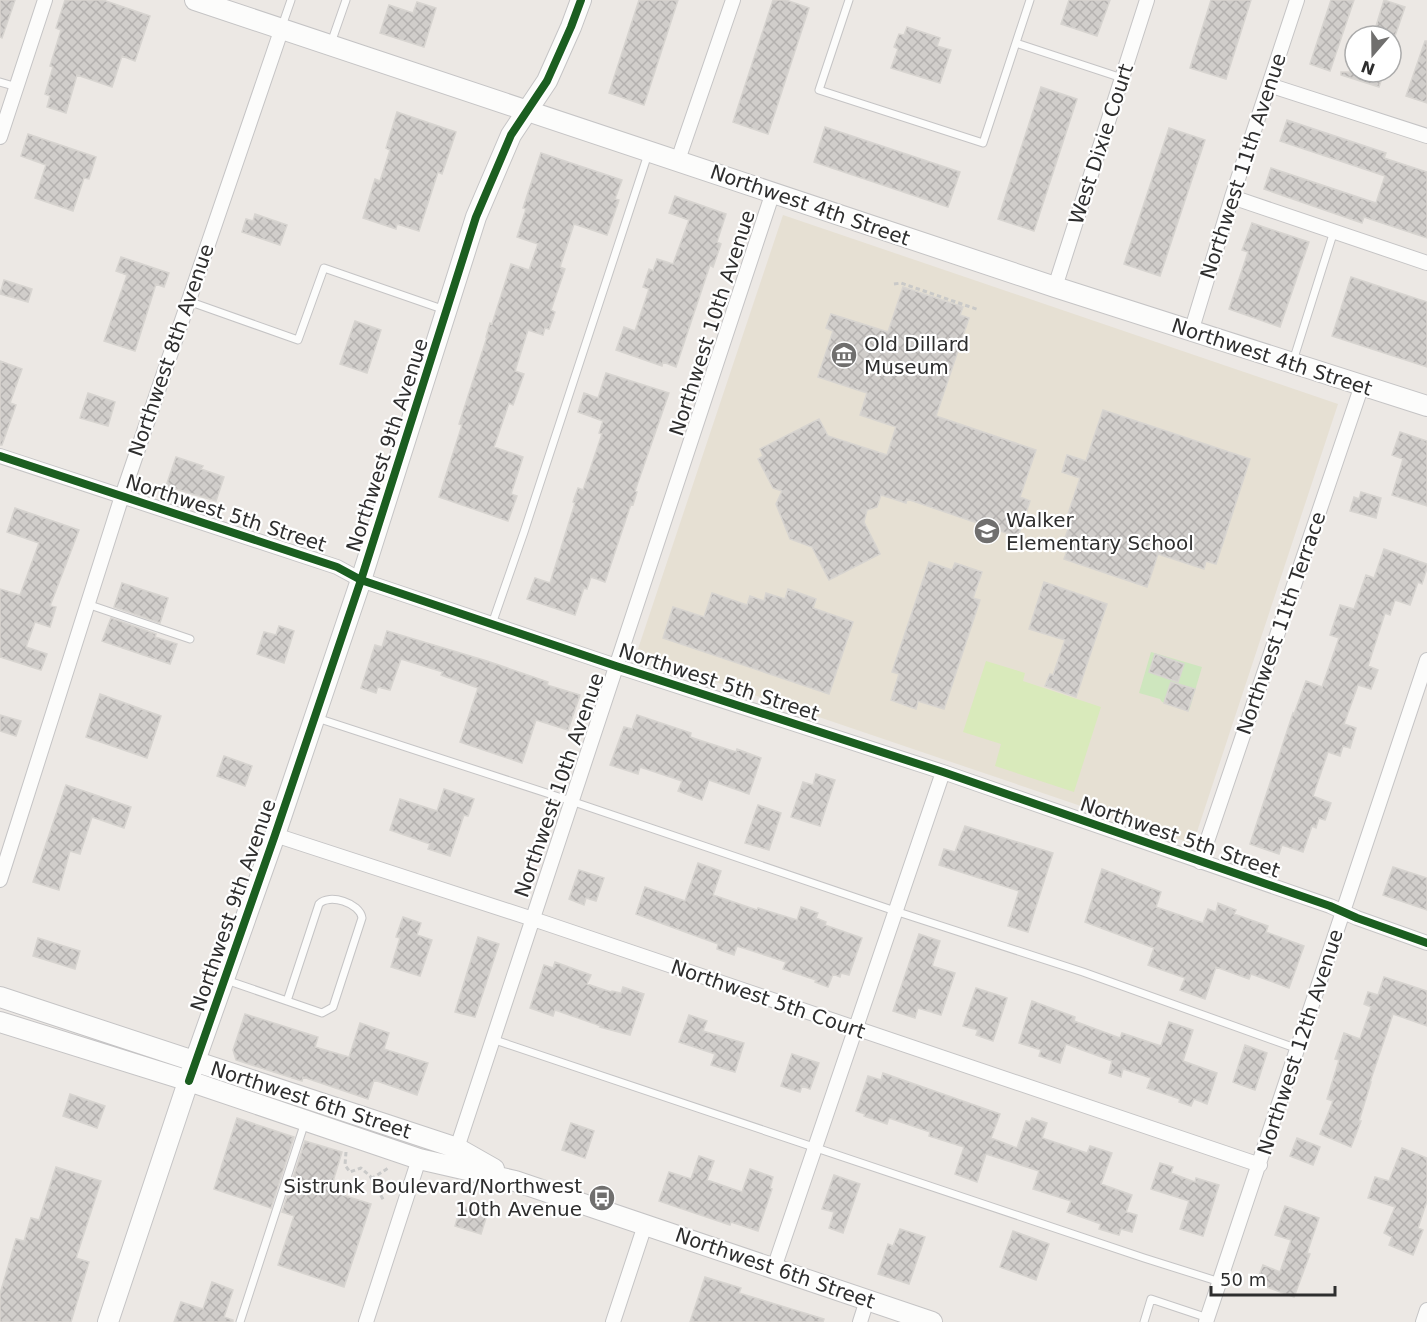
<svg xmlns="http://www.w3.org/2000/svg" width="1427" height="1322" font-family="'DejaVu Sans',sans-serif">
<defs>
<pattern id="building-cross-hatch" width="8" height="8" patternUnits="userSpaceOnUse" patternTransform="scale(1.5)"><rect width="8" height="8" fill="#d1cecb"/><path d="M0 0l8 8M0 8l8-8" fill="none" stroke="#b4b1af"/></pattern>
</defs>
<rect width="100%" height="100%" fill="#ece8e4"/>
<!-- education -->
<path fill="#e6e0d3" d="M783 215 1338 404 1193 844 636 655Z"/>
<!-- park -->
<path fill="#cee6be" d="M1151 652 1202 667 1189 711 1162 702 1160 699 1139 693Z"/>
<!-- pitch -->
<path fill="#d9eabb" d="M986 661 1025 673 1023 681 1101 707 1074 792 995 766 1001 744 963 732Z"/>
<!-- building -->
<path fill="url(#building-cross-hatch)" stroke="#d7d4d0" stroke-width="1.5" d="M0 0H15L2 38 0 37Z
M65 0H103L150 16 135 61 122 56 112 87 77 75 66 113 47 107 50 96 45 94 53 67 50 66 61 30 56 28Z
M639 0H678L644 105 609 93Z
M773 0H786L809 8 768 134 733 122Z
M1069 0H1110L1097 36 1061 24Z
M1211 0H1251L1226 79 1190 68Z
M1331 0H1354L1330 71 1310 64Z
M1384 0 1405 7 1395 36H1373Z
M417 2 436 8 424 47 380 33 389 5 413 13Z
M907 27 940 38 937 46 951 50 940 83 891 68 898 49 894 47 899 34 904 35Z
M1425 41H1427V103L1406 96Z
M1341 72H1384L1379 87 1341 75Z
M1041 87 1077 99 1034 231 998 219Z
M397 112 456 132 442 174 438 172 419 231 397 224 396 229 363 218 375 179 380 181 390 150 386 148Z
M1287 120 1386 153 1384 158 1427 172V238L1364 217 1362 223 1264 189 1271 168 1376 203 1385 176 1280 141Z
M825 127 960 172 948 207 814 162Z
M1169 128 1205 140 1160 276 1124 264Z
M28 134 96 157 89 179 84 178 73 211 35 198 46 165 21 156Z
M541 153 622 180 615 199 619 200 607 235 574 224 560 267 565 269 551 310 555 312 549 329 545 328 543 335 528 330 515 371 524 374 513 405 509 403 494 447 523 457 511 494 517 496 508 521 439 497 462 425 459 424 487 337H486L490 323 492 324 511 264 529 270 538 244 517 237 526 209 523 208Z
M675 196 726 214 717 242 721 244 713 267 710 265 676 367 663 362 662 366 616 350 624 327 635 331 649 289 643 287 649 269 653 271 657 259 673 264 689 220 669 213Z
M255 214 287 225 280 245 242 232 246 219 253 221Z
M1252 223 1309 242 1280 327 1229 309 1248 252 1242 250Z
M121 257 169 273 164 287 156 284 135 351 104 341 127 275 116 271Z
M1351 277 1427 302V367L1332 336Z
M4 280 32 289 28 302 0 294Z
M903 287 963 307 960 315 969 318 936 416 1036 450 1020 497 1030 501 1018 537 907 499 906 503 881 495 877 507 867 510 864 522 880 554 829 580 812 547 790 539 776 504 782 491 773 488 758 459 763 456 760 449 819 419 828 436 887 455 896 427 860 415 867 393 818 377 833 331 826 328 831 314 888 332Z
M355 321 381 330 367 373 340 364Z
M0 361 22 369 10 403 16 405 2 445H0Z
M606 373 669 393 635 491 637 492 633 505 631 504 605 582 591 577 587 589 584 588 575 615 527 599 535 578 550 583 575 503 573 502 578 488 583 490 602 434 599 433 603 421 578 412 584 393 598 398Z
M88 393 115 402 108 426 80 418Z
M1103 410 1250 459 1216 564 1206 561 1204 569 1158 554 1147 587 1064 559 1067 551 1061 549 1070 524 1065 523 1080 478 1062 472 1067 455 1086 461Z
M1400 432 1427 441V506L1392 495 1403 459 1392 455Z
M176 457 203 466 201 469 224 477 216 501 166 486Z
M1361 492 1381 498 1376 518 1350 511 1354 497 1359 499Z
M15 508 79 530 50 606 56 607 50 627 35 622 26 647 47 654 41 670 0 657V589L20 595 39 543 7 532Z
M1384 549 1427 564V568L1422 584 1418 582 1410 605 1395 600 1390 615 1385 613 1368 666 1378 670 1371 689 1358 685 1344 724 1356 728 1350 748 1343 746 1340 756 1328 752 1313 796 1331 803 1325 820 1319 818 1316 828 1312 826 1303 852 1282 845 1279 854 1250 844 1293 713 1294 714 1306 681 1322 687 1339 638 1330 635 1340 605 1354 609 1366 575 1374 578Z
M929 562 952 570 955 563 982 572 973 598 980 600 944 709 918 701 916 709 891 700 899 674 892 672Z
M1044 582 1107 604 1076 697 1045 686 1050 674 1053 675 1065 640 1029 629Z
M122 583 168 598 160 623 114 607Z
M788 589 816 599 813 608 853 622 829 694 663 638 673 607 704 617 712 593 747 605 750 596 764 601 766 593 785 599Z
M111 618 156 634 155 637 177 644 170 664 102 641Z
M279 626 294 631 284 663 257 654 264 632 276 635Z
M387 631 487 661 548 682 547 685 580 695 568 730 536 720 522 763 460 742 478 688 441 675 443 672 401 659 390 690 378 687 376 693 361 688 375 645 382 647Z
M1155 654 1184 664 1178 682 1149 672Z
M1171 682 1195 689 1188 711 1164 703Z
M100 694 161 716 147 758 86 737Z
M0 715 21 721 16 736 0 731Z
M637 715 691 733 690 737 736 752 737 749 761 758 749 794 709 780 702 800 678 791 682 781 640 767 638 774 610 765 624 727 632 729Z
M224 756 252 766 245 786 217 776Z
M816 774 835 780 820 826 791 817 803 782 813 785Z
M66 785 131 807 124 828 92 817 80 854 70 851 59 890 33 882Z
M444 789 474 799 468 816 464 815 450 856 428 849 430 844 390 830 400 799 437 811Z
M758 805 781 813 769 850 745 843Z
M965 826 1053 853 1028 932 1008 926 1019 891 939 865 944 849 955 852Z
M698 863 721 871 713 895 757 910 758 908 797 920 801 907 818 913 816 918 826 922 825 925 862 938 849 975 841 973 840 977 833 974 828 987 815 982 816 980 783 969 786 962 737 946 734 955 717 949 718 944 636 914 645 887 685 901Z
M1393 867 1427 878V910L1383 895Z
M1102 869 1161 892 1156 907 1203 923 1208 909 1216 912 1218 903 1236 910 1234 914 1268 926 1266 932 1304 946 1289 988 1251 974 1249 979 1216 967 1205 999 1180 990 1185 978 1148 965 1154 948 1085 922Z
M579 870 604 878 596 901 586 898 584 905 569 899Z
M403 917 421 923 417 935 432 940 420 976 391 967 400 938 396 937Z
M919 934 940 941 932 966 955 973 941 1015 918 1008 915 1018 893 1011Z
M478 937 499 944 475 1017 455 1012Z
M38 938 80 951 75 969 33 956Z
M555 962 591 975 587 984 611 992 612 991 621 993 623 987 644 994 630 1035 600 1027 601 1026 555 1010 553 1016 530 1008 544 965 553 968Z
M1384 977 1427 991V1026L1393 1014 1370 1082H1371L1359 1121H1361L1351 1147 1320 1134 1333 1101 1327 1099 1339 1060 1335 1059 1344 1033 1360 1039 1371 1007 1364 1004 1368 992 1378 995Z
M976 988 1007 998 993 1041 976 1035 978 1030 963 1026Z
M1032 1001 1075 1017 1074 1021 1120 1038 1122 1033 1161 1046 1169 1022 1193 1030 1183 1061 1217 1073 1207 1104 1194 1099 1191 1106 1179 1102 1180 1099 1147 1088 1151 1078 1123 1069 1121 1077 1109 1073 1112 1061 1066 1044 1060 1063 1039 1056 1041 1050 1019 1043Z
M245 1014 318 1037 315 1047 349 1057 360 1023 389 1033 384 1049 428 1063 417 1095 374 1080 368 1099 303 1077 302 1081 236 1060 233 1050Z
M689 1015 707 1021 703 1031 744 1043 735 1072 711 1065 715 1054 679 1042Z
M1245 1045 1267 1053 1255 1090 1233 1082Z
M792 1054 819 1063 810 1089 802 1086 800 1092 781 1086Z
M883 1073 1000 1114 991 1138 1017 1148 1026 1121 1030 1122 1032 1118 1047 1123 1042 1138 1087 1153 1090 1146 1112 1153 1101 1184 1132 1195 1126 1212 1137 1215 1132 1232 1121 1229 1119 1235 1099 1229 1101 1224 1067 1212 1071 1201 1033 1189 1039 1171 986 1154 977 1182 955 1174 964 1147 929 1136 930 1132 889 1118 887 1124 864 1116 865 1114 856 1111 868 1076 881 1080Z
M70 1094 105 1106 97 1128 63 1116Z
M237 1118 294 1137 271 1208 214 1189Z
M571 1123 594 1131 585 1158 562 1150Z
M1297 1138 1320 1147 1313 1165 1290 1156Z
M305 1141 342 1152 330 1191 371 1204 344 1287 278 1265 294 1216 282 1212Z
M1402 1148 1427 1158V1201L1418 1228 1423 1230 1413 1255 1389 1245 1392 1237 1384 1233 1395 1207 1368 1198 1375 1177 1389 1181Z
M699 1156 714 1161 707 1180 742 1192 750 1169 773 1177 770 1188 772 1189 758 1231 731 1222 730 1225 659 1201 669 1172 691 1179Z
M1160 1163 1173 1167 1171 1173 1195 1182 1196 1178 1219 1185 1203 1236 1180 1229 1189 1201 1151 1189Z
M56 1167 101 1181 76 1258 89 1262 71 1322H0V1294L16 1239 24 1241 31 1218 39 1220Z
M834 1175 860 1184 843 1233 829 1228 834 1212 822 1209Z
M461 1206 487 1215 481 1234 455 1226Z
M1285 1206 1319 1218 1307 1253 1310 1254 1294 1297 1256 1283 1263 1265 1280 1272 1291 1240 1275 1235Z
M900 1229 925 1237 909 1284 878 1274 888 1244 893 1246Z
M1013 1231 1049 1244 1036 1280 1000 1267Z
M705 1277 741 1288 739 1293 824 1319 823 1322H690Z
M212 1282 233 1290 224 1317 233 1320V1322H174L181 1302 203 1309Z"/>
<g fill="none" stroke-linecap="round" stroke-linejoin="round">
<defs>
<path id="lane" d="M849 0 819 90 983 143 1030 0
M282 26 291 0
M331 43 346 0
M1016 43 1122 78
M0 82 17 87
M188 301 298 340 324 268 445 310
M1293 361 1334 231
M87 604 190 639
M492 624 524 532 648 154
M317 718 571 801 895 911 1083 972 1298 1049
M226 980 322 1013 333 1007 362 918C360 903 329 893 319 904L287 1001
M492 1039 1144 1258 1220 1282
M240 1322 305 1122
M1144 1322 1151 1299 1208 1318"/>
<path id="street" d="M1269 85 1427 136
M0 137 45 0
M678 160 733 0
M1232 197 1427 263
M1055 287 1147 0
M1191 332 1232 197 1297 0
M0 456 337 567 361 580 616 666 943 772 1330 906 1357 918 1427 943
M275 835 545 923 1260 1165
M1200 862 1362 385
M0 880 122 496 282 28
M457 1148 773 192
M774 1268 943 772
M366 1322 419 1159
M613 1322 645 1225
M860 1322 867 1300
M1206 1322 1427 660
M1423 1322 1427 1310"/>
<path id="secondary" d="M195 0 1055 287 1427 406
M0 997 457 1148 494 1169
M0 1022 189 1081 419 1159 515 1181 932 1322
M108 1322 195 1061 275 835 361 580 476 217 511 135 547 81 571 27 581 0"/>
</defs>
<!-- lane casing -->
<use href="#lane" stroke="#c5c4c5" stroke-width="9"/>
<!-- street casing -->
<use href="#street" stroke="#c5c4c5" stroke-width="16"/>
<!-- secondary casing -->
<use href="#secondary" stroke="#c5c4c5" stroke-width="22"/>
<!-- path -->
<path stroke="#c9c9c8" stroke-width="3" stroke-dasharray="4.5 3" stroke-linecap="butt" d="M894 284 901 283 979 310
M346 1152 345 1165 350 1172 361 1168 370 1176 384 1201
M371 1179 390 1167"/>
<!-- lane -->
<use href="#lane" stroke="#fcfcfb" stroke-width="7"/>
<!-- street -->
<use href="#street" stroke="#fcfcfb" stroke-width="14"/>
<!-- secondary -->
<use href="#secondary" stroke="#fcfcfb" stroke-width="20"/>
<defs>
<path id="cycleway" d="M0 456 337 567 361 580 616 666 943 772 1330 906 1357 918 1427 943
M189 1081 275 835 361 580 476 217 511 135 547 81 571 27 581 0"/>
</defs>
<!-- cycleway casing -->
<use href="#cycleway" stroke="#fff" stroke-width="11"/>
<!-- cycleway -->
<use href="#cycleway" stroke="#1b5e20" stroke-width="8"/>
</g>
<!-- icons -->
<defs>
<symbol id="museum-disc" viewBox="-11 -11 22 22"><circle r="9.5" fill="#706f6e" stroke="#fff"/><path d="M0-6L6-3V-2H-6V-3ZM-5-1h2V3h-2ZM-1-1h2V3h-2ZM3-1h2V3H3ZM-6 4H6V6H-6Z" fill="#fff"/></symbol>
<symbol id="school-disc" viewBox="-11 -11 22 22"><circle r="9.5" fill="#706f6e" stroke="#fff"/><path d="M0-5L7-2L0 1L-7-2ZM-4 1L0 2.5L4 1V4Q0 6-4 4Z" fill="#fff"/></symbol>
<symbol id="bus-disc" viewBox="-11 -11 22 22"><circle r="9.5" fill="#706f6e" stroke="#fff"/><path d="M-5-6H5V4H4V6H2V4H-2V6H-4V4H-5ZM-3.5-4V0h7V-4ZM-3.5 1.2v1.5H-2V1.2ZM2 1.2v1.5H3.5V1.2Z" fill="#fff"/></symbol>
</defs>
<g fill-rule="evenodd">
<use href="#museum-disc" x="829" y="340" width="30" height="30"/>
<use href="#school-disc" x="972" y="516" width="30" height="30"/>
<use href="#bus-disc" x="587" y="1183" width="30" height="30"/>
</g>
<g text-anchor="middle" stroke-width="4.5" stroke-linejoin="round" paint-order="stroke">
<!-- street labels -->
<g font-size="20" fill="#2e2e2e" stroke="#fff">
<text transform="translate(1101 144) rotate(-72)" y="7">West Dixie Court</text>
<text transform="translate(1243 166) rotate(-72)" y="7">Northwest 11th Avenue</text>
<text transform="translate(810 205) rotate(19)" y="7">Northwest 4th Street</text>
<text transform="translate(712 323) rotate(-72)" y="7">Northwest 10th Avenue</text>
<text transform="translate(171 350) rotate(-71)" y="7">Northwest 8th Avenue</text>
<text transform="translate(1272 357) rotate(18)" y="7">Northwest 4th Street</text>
<text transform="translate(387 445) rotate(-72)" y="7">Northwest 9th Avenue</text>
<text transform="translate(226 513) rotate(18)" y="7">Northwest 5th Street</text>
<text transform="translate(1281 623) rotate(-71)" y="7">Northwest 11th Terrace</text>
<text transform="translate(719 682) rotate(18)" y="7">Northwest 5th Street</text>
<text transform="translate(559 785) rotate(-71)" y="7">Northwest 10th Avenue</text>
<text transform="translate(1180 837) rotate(19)" y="7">Northwest 5th Street</text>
<text transform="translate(233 905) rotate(-71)" y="7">Northwest 9th Avenue</text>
<text transform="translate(768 999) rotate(19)" y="7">Northwest 5th Court</text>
<text transform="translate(1300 1042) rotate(-72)" y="7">Northwest 12th Avenue</text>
<text transform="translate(311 1100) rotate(18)" y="7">Northwest 6th Street</text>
<text transform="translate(775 1268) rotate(19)" y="7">Northwest 6th Street</text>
</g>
<!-- poi labels -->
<g font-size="20" fill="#2e2e2e" stroke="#fff" text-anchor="start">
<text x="864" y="351">Old Dillard<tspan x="864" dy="23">Museum</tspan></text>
<text x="1006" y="527">Walker<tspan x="1006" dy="23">Elementary School</tspan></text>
<text x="582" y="1193" text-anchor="end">Sistrunk Boulevard/Northwest<tspan x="582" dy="23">10th Avenue</tspan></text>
</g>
</g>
<!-- north arrow -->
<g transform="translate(1373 54) rotate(200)"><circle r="28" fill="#ffffff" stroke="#ababab" stroke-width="1.5"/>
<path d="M0-4.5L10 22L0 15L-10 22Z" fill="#706f6e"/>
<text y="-9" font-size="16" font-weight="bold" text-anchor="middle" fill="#2e2e2e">N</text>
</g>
<!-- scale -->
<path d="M1211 1286v9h124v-9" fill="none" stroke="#2e2e2e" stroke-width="3"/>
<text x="1220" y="1286" font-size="18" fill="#2e2e2e" stroke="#ffffff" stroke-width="4.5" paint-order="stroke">50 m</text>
</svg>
